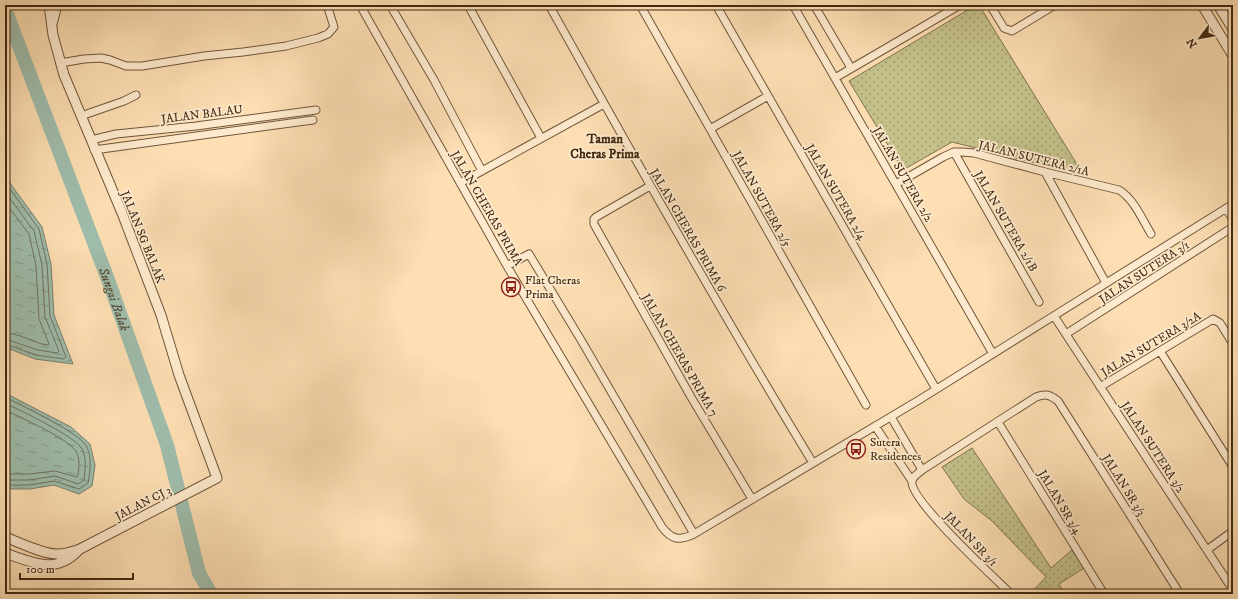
<svg xmlns="http://www.w3.org/2000/svg" width="1238" height="599" font-family="'IM FELL DW Pica',serif">
<defs>
<pattern id="park-dots" width="8" height="8" patternUnits="userSpaceOnUse"><rect width="8" height="8" fill="#c4c18a"/><path d="M2 2h.1M6 6h.1" fill="none" stroke="#a19d6f" stroke-width="1.8" stroke-linecap="round"/></pattern>
<pattern id="water-ripples" width="26" height="14" patternUnits="userSpaceOnUse"><rect width="26" height="14" fill="#9fbdac"/><path d="M2 4q2-2 4 0t4 0M15 11q2-2 4 0t4 0" fill="none" stroke="#839a8b"/></pattern>
</defs>
<rect width="100%" height="100%" fill="#fddfb3"/>
<filter id="stains"><feTurbulence type="fractalNoise" baseFrequency=".005" numOctaves="4"/><feColorMatrix values="0 0 0 0 .2 0 0 0 0 .09 0 0 0 0 .02 0 0 0 .5 -.17"/></filter>
<radialGradient id="worn" r=".72"><stop offset=".6" stop-color="#630" stop-opacity="0"/><stop offset="1" stop-color="#630" stop-opacity=".3"/></radialGradient>
<!-- park -->
<path fill="url(#park-dots)" stroke="#82754e" d="M976 5H979L1078 166 1068 171 952 142 903 170 849 81Z
M972 448 1051 568 1072 550 1084 568 1059 584 1065 594H1030L1046 577 992 521 964 499 942 467Z"/>
<!-- water -->
<path fill="url(#water-ripples)" stroke="#79826e" d="M5 174 12 186 42 227 51 264 54 315 73 364 35 359 5 347Z
M5 393 71 427 90 444 95 465 92 486 79 494 54 485 30 489H5Z"/>
<g fill="none" stroke-linecap="round" stroke-linejoin="round">
<!-- shore -->
<path stroke="#70735f" stroke-width="1" d="M5 182 39 229 47 264 50 316 66 357 64 359 36 355 5 344
M5 192 34 231 42 265 45 317 59 351 57 353 38 350 5 339
M5 202 29 234 36 266 39 319 49 344 47 345C33 343 20 333 5 333
M5 397C22 406 79 432 87 447 92 458 90 472 88 483L79 489 54 481 29 485H5
M5 403C21 411 75 436 82 449 87 459 85 470 84 480L78 484 55 476 29 480H5
M5 410C23 419 64 436 76 451 80 457 79 468 78 475L77 477 55 471 29 474H5"/>
<!-- river -->
<path stroke="#9fbdac" stroke-width="14" id="s1" d="M5 9 107 277 167 445 199 573 211 594"/>
<defs>
<path id="minor" d="M360 5 507 266 662 527C672 540 679 541 694 534L919 400 1233 204
M390 5 434 80 482 171
M468 5 541 138
M549 5C635 159 721 312 813 463
M640 5 866 405
M716 5 936 389
M793 5 993 354
M814 5 851 68
M990 5 1004 28 1012 31 1055 5
M53 24 58 5
M60 63 84 59 101 58 110 60 126 66H142L204 56 243 52 286 46 318 38 328 34 334 27 327 5
M835 78 960 5
M81 116 124 101 136 95
M710 129 768 96
M91 140 116 134 196 126 316 110
M94 150 313 120
M954 152 1039 302
M1045 172 1106 283
M460 183 604 104
M896 184 943 157 954 152H962L974 153 1045 172 1119 190C1134 199 1142 219 1151 234
M650 186 596 217 594 219V224L691 397 752 499
M1226 209 1233 219
M507 266 529 254 581 340 694 534
M1054 316 1233 590
M1066 334 1233 227
M1160 351 1233 467
M1100 387 1213 319 1220 323 1233 344
M891 417 922 470
M998 422 1104 594
M875 426 912 481
M1207 550 1233 531
M1011 594C995 578 909 500 912 481 913 476 919 473 922 470L1036 397C1046 393 1050 395 1058 401L1180 594"/>
<path id="tertiary" d="M1202 5 1233 56
M1218 5 1233 29
M5 537C19 542 44 555 59 554 66 554 74 551 80 549L217 478 179 375 161 315 122 213 64 75 53 35 49 5
M5 553C31 562 55 575 78 551"/>
</defs>
<!-- minor casing -->
<use href="#minor" stroke="#70563a" stroke-width="9"/>
<!-- tertiary casing -->
<use href="#tertiary" stroke="#70563a" stroke-width="11"/>
<!-- minor -->
<use href="#minor" stroke="#feeace" stroke-width="7"/>
<!-- tertiary -->
<use href="#tertiary" stroke="#feeace" stroke-width="9"/>
</g>
<!-- icons -->
<defs>
<symbol id="bus-ring" viewBox="-11 -11 22 22"><circle r="9.5" fill="#feeace" stroke="#8f2418" stroke-width="1.5"/><path d="M-5-6H5V4H4V6H2V4H-2V6H-4V4H-5ZM-3.5-4V0h7V-4ZM-3.5 1.2v1.5H-2V1.2ZM2 1.2v1.5H3.5V1.2Z" fill="#8f2418"/></symbol>
</defs>
<g fill-rule="evenodd">
<use href="#bus-ring" x="500" y="276" width="22" height="22"/>
<use href="#bus-ring" x="845" y="438" width="22" height="22"/>
</g>
<g text-anchor="middle" stroke-width="3.5" stroke-linejoin="round" paint-order="stroke">
<!-- street labels -->
<g font-size="12" fill="#412912" stroke="#feeace">
<text transform="translate(202 114) rotate(-7)" y="4">JALAN BALAU</text>
<text transform="translate(1034 158) rotate(14)" y="4">JALAN SUTERA 2/1A</text>
<text transform="translate(903 174) rotate(60)" y="4">JALAN SUTERA 2/2</text>
<text transform="translate(836 192) rotate(60)" y="4">JALAN SUTERA 2/4</text>
<text transform="translate(762 199) rotate(61)" y="4">JALAN SUTERA 2/5</text>
<text transform="translate(487 208) rotate(60)" y="4">JALAN CHERAS PRIMA</text>
<text transform="translate(1006 221) rotate(60)" y="4">JALAN SUTERA 2/1B</text>
<text transform="translate(688 230) rotate(60)" y="4">JALAN CHERAS PRIMA 6</text>
<text transform="translate(143 237) rotate(68)" y="4">JALAN SG BALAK</text>
<text transform="translate(1144 272) rotate(-33)" y="4">JALAN SUTERA 3/1</text>
<text transform="translate(1151 344) rotate(-31)" y="4">JALAN SUTERA 3/2A</text>
<text transform="translate(680 355) rotate(60)" y="4">JALAN CHERAS PRIMA 7</text>
<text transform="translate(1153 447) rotate(57)" y="4">JALAN SUTERA 3/2</text>
<text transform="translate(1124 485) rotate(58)" y="4">JALAN SR 3/3</text>
<text transform="translate(1060 502) rotate(59)" y="4">JALAN SR 3/4</text>
<text transform="translate(143 503) rotate(-27)" y="4">JALAN CJ 3</text>
<text transform="translate(971 539) rotate(46)" y="4">JALAN SR 3/1</text>
</g>
<!-- poi labels -->
<g font-size="12" fill="#412912" stroke="#feeace" text-anchor="start">
<text x="525" y="284">Flat Cheras<tspan x="525" dy="14">Prima</tspan></text>
<text x="870" y="446">Sutera<tspan x="870" dy="14">Residences</tspan></text>
</g>
<!-- neighbourhood labels -->
<g font-size="13" font-weight="bold" fill="#412912" stroke="#feeace">
<text x="605" y="143">Taman<tspan x="605" dy="15">Cheras Prima</tspan></text>
</g>
<!-- water labels -->
<g font-size="13" font-style="italic" fill="#584e38" stroke="#feeace">
<text dy="5" stroke="none"><textPath href="#s1" startOffset="310">Sungai Balak</textPath></text>
</g>
</g>
<!-- margin -->
<rect width="1238" height="599" fill="none" stroke="#fddfb3" stroke-width="20"/>
<rect x="6" y="6" width="1226" height="587" fill="none" stroke="#412912" stroke-width="2"/>
<rect x="10" y="10" width="1218" height="579" fill="none" stroke="#412912"/>
<!-- north arrow -->
<g transform="translate(1200 38) rotate(238)" stroke="#feeace" stroke-width="3" paint-order="stroke">
<path d="M0-3L7 15L0 10L-7 15Z" fill="#412912"/>
<text y="-6" font-size="11" font-weight="bold" text-anchor="middle" fill="#412912">N</text>
</g>
<!-- scale -->
<path d="M20 573v6h113v-6" fill="none" stroke="#412912" stroke-width="2"/>
<text x="26" y="573" font-size="12" fill="#412912" stroke="#feeace" stroke-width="3" paint-order="stroke">100 m</text>
<rect width="100%" height="100%" filter="url(#stains)"/>
<rect width="100%" height="100%" fill="url(#worn)"/>
</svg>
